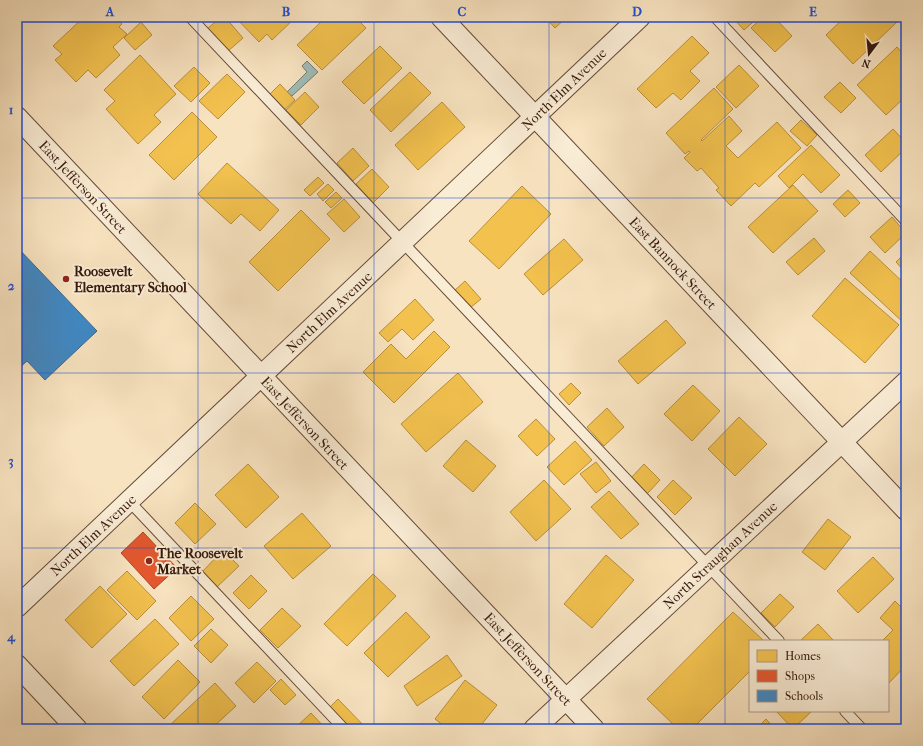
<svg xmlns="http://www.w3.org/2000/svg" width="923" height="746" font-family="'IM FELL French Canon',serif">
<rect width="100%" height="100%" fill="#f8e3c0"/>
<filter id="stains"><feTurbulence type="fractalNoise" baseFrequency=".005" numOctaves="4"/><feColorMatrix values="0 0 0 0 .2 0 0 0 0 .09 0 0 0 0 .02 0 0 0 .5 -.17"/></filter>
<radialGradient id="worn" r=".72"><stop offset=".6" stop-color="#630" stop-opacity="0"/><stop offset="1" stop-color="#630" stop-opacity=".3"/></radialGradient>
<!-- water -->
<path fill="#9fbdb8" stroke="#757b73" d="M307 61 318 72 292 96 287 92 307 72 302 66Z"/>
<!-- homes -->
<path fill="#f2c14e" stroke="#b98e3a" d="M84 17H116L122 24 119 27 127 34 113 47 120 55 96 78 88 70 76 82 55 60 62 54 53 46Z
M221 17H225L243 38 227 52 207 29Z
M240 17H296L272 40 267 34 259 42 237 19Z
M326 17H355L366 28 322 70 297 45Z
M545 17H567L555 28Z
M732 17H759L744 30Z
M763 17H774L792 36 775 52 751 28Z
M845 17H895L898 21 853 64 826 35Z
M141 22 152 35 135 50 124 38Z
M692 36 709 53 690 71 700 81 681 100 673 93 656 108 637 89Z
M380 46 402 68 364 104 342 82Z
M897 47 906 57V96L886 115 857 85Z
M140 55 176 94 154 115 161 122 138 144 106 109 115 101 104 90Z
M739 65 759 86 736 108 716 87Z
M194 67 210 83 191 102 174 86Z
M410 72 431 93 391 132 370 110Z
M227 74 245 92 218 119 199 101Z
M840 82 856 98 841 113 824 97Z
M280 84 295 100 284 110 269 95Z
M714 88 733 109 701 140 702 141 729 116 742 131 726 146 738 158 777 122 801 148 759 187 755 183 731 206 716 190 719 188 701 168 697 171 684 158 690 152 689 151 685 154 666 133Z
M305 92 319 107 301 125 286 110Z
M442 102 465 127 418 170 395 145Z
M192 112 217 137 174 180 149 155Z
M801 120 817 135 807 146 790 131Z
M893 129 906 143V148L881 172 865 155Z
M811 145 840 175 821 193 803 174 789 188 778 176Z
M353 148 369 166 353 181 337 163Z
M227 163 279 210 260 231 241 214 231 224 198 194Z
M372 169 389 187 373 203 356 184Z
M318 177 324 183 310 196 304 190Z
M328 184 334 190 323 201 317 194Z
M793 185 818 211 773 253 748 227Z
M522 186 551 214 499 269 469 241Z
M848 190 860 203 845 217 833 204Z
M336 192 342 198 331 208 325 202Z
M344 199 360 217 344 232 327 214Z
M301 210 330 239 278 291 249 262Z
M892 217 906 233 885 253 870 237Z
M814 238 825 251 798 275 786 262Z
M564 239 583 260 543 295 524 274Z
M870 251 906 285 905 324 850 273Z
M906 252V273L896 262Z
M845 278 899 325 865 363 812 316Z
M465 281 481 299 470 308 454 291Z
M415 299 434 320 413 340 402 329 388 342 379 333Z
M666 320 686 343 638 384 618 361Z
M434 331 450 347 394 403 363 372 391 344 406 359Z
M458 373 483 402 426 452 401 424Z
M571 383 581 393 569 405 559 394Z
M693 385 720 411 692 441 664 414Z
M607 408 624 427 604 446 587 427Z
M739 417 767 444 735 476 708 449Z
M536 419 555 439 537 456 518 436Z
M466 440 496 466 473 492 443 466Z
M575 441 592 460 564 485 547 467Z
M596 462 611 481 596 493 580 474Z
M248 464 279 497 246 528 215 495Z
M644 464 660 480 647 494 631 478Z
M544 480 571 509 536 541 510 512Z
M673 480 692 498 675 515 657 497Z
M609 491 639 524 621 539 591 507Z
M195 503 216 524 195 544 175 523Z
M302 513 331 546 293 579 264 546Z
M828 519 851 537 825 570 802 552Z
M223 550 239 566 217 587 202 572Z
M606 555 634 580 592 628 564 604Z
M873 557 894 579 858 613 837 591Z
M127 571 156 601 137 620 107 590Z
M373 574 396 596 347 646 324 624Z
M251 575 267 591 249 609 233 593Z
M100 586 127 614 92 648 65 620Z
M780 594 794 607 775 627 761 613Z
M191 596 214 619 191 641 169 618Z
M895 601 906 612V665L888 684V641H882L893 630 880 618Z
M282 608 301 626 278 648 260 630Z
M406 612 430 637 388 677 364 653Z
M733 612 764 641H750V671L692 729H678L647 699Z
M155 619 179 644 134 686 110 661Z
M818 624 834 641H800Z
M211 629 228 645 211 663 194 646Z
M447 655 462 676 417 706 404 686Z
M178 660 200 682 164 719 142 697Z
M257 662 276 681 254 703 235 683Z
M281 679 296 695 285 705 270 690Z
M465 680 497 705 478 729H448L435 719Z
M215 683 236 706 211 729H174L170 725Z
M338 699 366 728V729H349L329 708Z
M776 711H812L793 729Z
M311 713 326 729H294Z
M766 719 775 729H756Z"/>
<!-- shops -->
<path fill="#e4572e" stroke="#b04424" d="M143 532 177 568 154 589 121 553Z"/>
<!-- schools -->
<path fill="#3f88c5" stroke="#3c668d" d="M17 247 97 331 45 380 27 361 17 370Z"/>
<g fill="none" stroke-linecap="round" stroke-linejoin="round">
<defs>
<path id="service" d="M190 17 779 641
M715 17 906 221
M129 501 344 729
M845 711 862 729"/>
<path id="minor" d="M441 17 906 510
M17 117 594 729
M17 607 640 17
M17 665 77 729
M534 729 906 382"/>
</defs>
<!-- service casing -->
<use href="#service" stroke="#664a38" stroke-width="12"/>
<!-- minor casing -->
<use href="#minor" stroke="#664a38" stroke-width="22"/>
<!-- service -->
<use href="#service" stroke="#faedd6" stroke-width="10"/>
<!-- minor -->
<use href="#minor" stroke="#faedd6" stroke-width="20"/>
</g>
<!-- grid -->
<path fill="none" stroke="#1d4ed8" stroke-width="1" stroke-opacity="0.55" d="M198 17V729M374 17V729M549 17V729M725 17V729M17 198H906M17 373H906M17 548H906"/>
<!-- markers -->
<g fill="#8f2418" stroke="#faedd6" stroke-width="1.5">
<circle cx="66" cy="279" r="4"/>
<circle cx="149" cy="561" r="4"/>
</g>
<g text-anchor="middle" stroke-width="4" stroke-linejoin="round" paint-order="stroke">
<!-- street labels -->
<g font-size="14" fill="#35170b" stroke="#faedd6">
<text transform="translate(564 89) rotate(-44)" y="5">North Elm Avenue</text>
<text transform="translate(83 187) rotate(47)" y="5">East Jefferson Street</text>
<text transform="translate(673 263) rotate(47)" y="5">East Bannock Street</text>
<text transform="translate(329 312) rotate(-43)" y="5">North Elm Avenue</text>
<text transform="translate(305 423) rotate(47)" y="5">East Jefferson Street</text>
<text transform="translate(93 535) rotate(-43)" y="5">North Elm Avenue</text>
<text transform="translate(720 555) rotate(-43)" y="5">North Straughan Avenue</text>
<text transform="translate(528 659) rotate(47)" y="5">East Jefferson Street</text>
</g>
<!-- poi labels -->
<g font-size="14" font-weight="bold" fill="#35170b" stroke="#faedd6" text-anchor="start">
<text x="74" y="276">Roosevelt<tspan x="74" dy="16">Elementary School</tspan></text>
<text x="157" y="558">The Roosevelt<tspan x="157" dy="16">Market</tspan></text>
</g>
</g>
<!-- margin -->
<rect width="923" height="746" fill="none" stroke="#f8e3c0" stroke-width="44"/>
<!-- legend -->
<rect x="749" y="640" width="140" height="72" fill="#faedd6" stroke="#ab9785"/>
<rect x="757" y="650" width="20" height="12" fill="#f2c14e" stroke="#ab9785"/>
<text x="785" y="660" font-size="12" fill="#35170b">Homes</text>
<rect x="757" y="670" width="20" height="12" fill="#e4572e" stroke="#ab9785"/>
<text x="785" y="680" font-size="12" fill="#35170b">Shops</text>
<rect x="757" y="690" width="20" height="12" fill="#3f88c5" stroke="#ab9785"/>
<text x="785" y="700" font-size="12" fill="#35170b">Schools</text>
<!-- north arrow -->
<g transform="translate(869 54) rotate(196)" stroke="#faedd6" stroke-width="3" paint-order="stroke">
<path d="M0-3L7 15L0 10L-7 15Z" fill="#35170b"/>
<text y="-6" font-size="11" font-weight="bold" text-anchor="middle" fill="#35170b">N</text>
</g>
<rect x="22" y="22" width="879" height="702" fill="none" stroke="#1d4ed8" stroke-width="1.5"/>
<g font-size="13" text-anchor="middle" font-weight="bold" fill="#1d4ed8">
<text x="110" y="16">A</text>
<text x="286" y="16">B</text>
<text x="462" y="16">C</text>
<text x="637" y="16">D</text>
<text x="813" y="16">E</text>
<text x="11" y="114">1</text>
<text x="11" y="290">2</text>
<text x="11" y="465">3</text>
<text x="11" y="641">4</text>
</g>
<rect width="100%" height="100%" filter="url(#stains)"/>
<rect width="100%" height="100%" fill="url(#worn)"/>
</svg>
